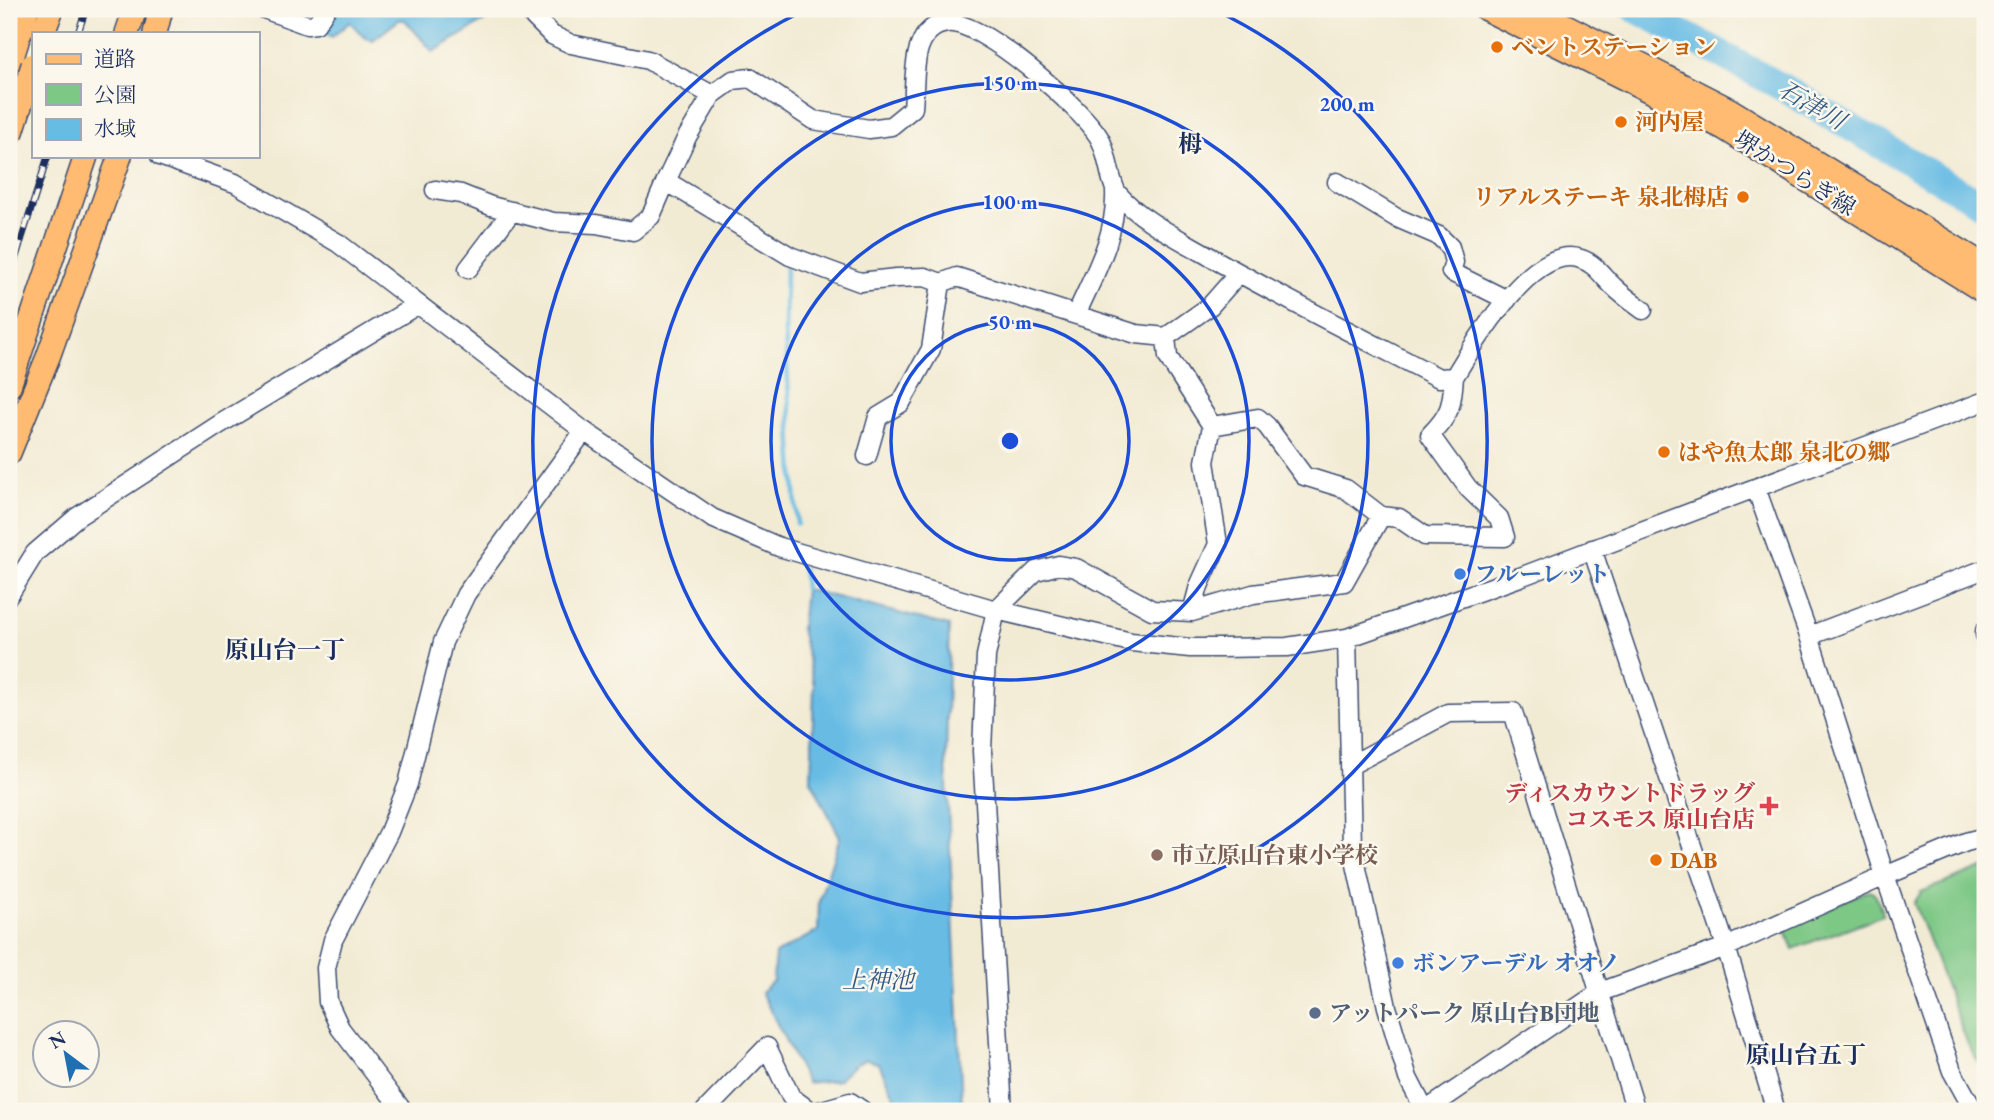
<svg xmlns="http://www.w3.org/2000/svg" width="1994" height="1120" font-family="'EB Garamond','Noto Serif JP',serif">
<rect width="100%" height="100%" fill="#fbf7ec"/>
<filter id="ink" filterUnits="userSpaceOnUse"><feTurbulence type="fractalNoise" baseFrequency=".0143" numOctaves="2"/><feDisplacementMap in="SourceGraphic" scale="14" xChannelSelector="R" yChannelSelector="G"/><feConvolveMatrix kernelMatrix="1 2 1 2 8 2 1 2 1" color-interpolation-filters="sRGB"/></filter>
<filter id="wash" filterUnits="userSpaceOnUse"><feTurbulence type="fractalNoise" baseFrequency=".00686" numOctaves="4" result="noise"/><feDisplacementMap in="SourceGraphic" scale="28" xChannelSelector="R" yChannelSelector="G"/><feGaussianBlur stdDeviation="1.57" result="paint"/><feColorMatrix in="noise" values="0 0 0 0 0 0 0 0 0 0 0 0 0 0 0 0 0 1.4 0 .05"/><feComposite in="paint" operator="in"/></filter>
<g filter="url(#wash)">
<rect width="100%" height="100%" fill="#f2ebd4"/>
<!-- green -->
<path fill="#7ec886" stroke="#4c7c72" stroke-width="2" d="M1985 867V1072L1969 1047 1914 903 1921 892Z
M1869 890 1875 893 1883 915 1793 949 1784 927Z"/>
<!-- water -->
<path fill="#67bce4" stroke="#4176a1" stroke-width="2" d="M340 9H504L433 52 405 20H399L373 40 365 38 350 22 332 37 324 32Z
M805 589 949 626 946 763 962 1104H898L879 1064 867 1059 855 1064 838 1080 807 1083 761 992 773 981 775 954 818 931 819 901 840 837 811 780 814 685 801 629Z"/>
<g fill="none" stroke-linecap="round" stroke-linejoin="round">
<!-- stream -->
<path stroke="#67bce4" stroke-width="4.5" d="M786 267 785 332 797 524
M803 569 805 589"/>
<!-- river -->
<path stroke="#67bce4" stroke-width="28" d="M1636 9 1780 86 1985 206"/>
</g>
</g>
<g filter="url(#ink)">
<g fill="none" stroke-linecap="round" stroke-linejoin="round">
<defs>
<path id="minor" d="M264 9 307 25 316 24 326 9
M526 9 552 35 571 44 648 60 712 95
M160 156 235 183 338 243 584 431 712 518 779 547 996 610 1131 642 1190 648H1220L1287 647 1347 638 1520 577 1985 401
M666 181 687 137 712 95 733 80 750 78 813 120 869 129 891 126 913 108C916 79 909 28 947 23 981 19 1083 109 1100 139 1108 153 1110 184 1118 194 1141 221 1184 241 1214 259 1288 301 1364 339 1439 378L1454 377C1452 405 1451 414 1430 435L1468 488 1499 518 1505 537 1425 536 1399 518 1381 516 1346 489 1304 476 1267 426 1258 418 1212 426
M1337 182 1395 217 1439 236 1450 247 1454 262 1451 272 1507 300
M435 190 461 194 491 206 553 222 596 224 633 231 651 216 666 181 790 256 860 282 896 278 925 277 941 283 957 277 1136 334 1166 337 1210 306 1239 273
M468 269 512 211
M1076 315C1094 274 1117 236 1115 191
M1166 337 1168 357 1212 426 1205 462 1218 544 1199 586 1192 612
M1454 377C1474 344 1533 242 1581 259 1596 264 1602 276 1613 286 1622 295 1632 302 1643 310
M867 456 878 417 901 403 931 349 941 283
M1756 488 1809 636 1885 876 1952 1071 1974 1111
M1592 549 1726 947 1776 1111
M9 595 35 553 77 517 220 424 417 305
M1985 631V635
M1809 636 1985 569
M1347 638 1352 846 1387 1007 1408 1078 1425 1111
M1351 765 1448 713 1513 712 1636 1111
M403 1111 340 1028 328 1002 326 968 333 940 389 832 408 784 443 642 466 594 584 431
M705 1111 767 1047 791 1097 810 1111
M819 1111 850 1102 863 1111
M1003 1111 982 751 986 656 996 610 1036 571 1059 565 1076 568 1152 610 1192 612 1253 594 1344 582 1381 516
M1425 1111 1600 992 1726 947 1885 876 1966 842 1985 837"/>
<path id="major" d="M1486 9 1724 128 1985 292
M1533 9 1730 110 1985 266
M43 33 52 9
M127 33 135 9
M155 33 161 9
M9 67 27 9
M9 386 86 156
M9 453 48 357 120 156"/>
</defs>
<!-- minor casing -->
<use href="#minor" stroke="#3b4b70" stroke-width="21"/>
<!-- major casing -->
<use href="#major" stroke="#3b4b70" stroke-width="26"/>
<!-- minor -->
<use href="#minor" stroke="#fff" stroke-width="18"/>
<!-- major -->
<use href="#major" stroke="#febb71" stroke-width="23"/>
<defs>
<path id="rail" d="M78 33 86 9
M9 279 48 156"/>
</defs>
<!-- rail casing -->
<use href="#rail" stroke="#1b2f5e" stroke-width="7"/>
<!-- rail -->
<use href="#rail" stroke="#fbf7ec" stroke-width="4.5" stroke-dasharray="13" stroke-linecap="butt"/>
<defs>
<path id="major-bridge" d="M11 135 33 65"/>
</defs>
<!-- major-bridge casing -->
<use href="#major-bridge" stroke="#3b4b70" stroke-width="26" stroke-linecap="butt"/>
<!-- major-bridge -->
<use href="#major-bridge" stroke="#febb71" stroke-width="23"/>
</g>
</g>
<!-- distance rings -->
<g fill="none" stroke="#1d4ed8" stroke-width="3.5">
<circle cx="1010" cy="441" r="119"/>
<circle cx="1010" cy="441" r="239"/>
<circle cx="1010" cy="441" r="358"/>
<path d="M1215 10A477 477 0 1 1 805 10"/>
</g>
<!-- markers -->
<g fill="#e8710a" stroke="#fbf7ec" stroke-width="2.5">
<circle cx="1497" cy="47" r="7"/>
<circle cx="1621" cy="122" r="7"/>
<circle cx="1743" cy="197" r="7"/>
<circle cx="1664" cy="452" r="7"/>
<circle cx="1656" cy="860" r="7"/>
</g>
<g fill="#3f7fe0" stroke="#fbf7ec" stroke-width="2.5">
<circle cx="1460" cy="574" r="7"/>
<circle cx="1398" cy="963" r="7"/>
</g>
<path fill="#e0444e" stroke="#fbf7ec" stroke-width="2.5" d="M1765.5 795.5h7v7h7v7h-7v7h-7v-7h-7v-7h7z"/>
<circle fill="#8d6e63" stroke="#fbf7ec" stroke-width="2.5" cx="1157" cy="855" r="7"/>
<circle fill="#5c6f8a" stroke="#fbf7ec" stroke-width="2.5" cx="1315" cy="1013" r="7"/>
<g text-anchor="middle" stroke-width="5" stroke-linejoin="round" paint-order="stroke">
<!-- food labels -->
<g font-size="23" font-weight="bold" fill="#c56008" stroke="#fbf7ec" text-anchor="start">
<text x="1511" y="55">ベントステーション</text>
<text x="1635" y="130">河内屋</text>
<text x="1729" y="205" text-anchor="end">リアルステーキ 泉北栂店</text>
<text x="1678" y="460">はや魚太郎 泉北の郷</text>
<text x="1670" y="868">DAB</text>
</g>
<!-- street labels -->
<g font-size="23" fill="#1b2f5e" stroke="#fbf7ec">
<text transform="translate(1795 173) rotate(32)" y="8">堺かつらぎ線</text>
</g>
<!-- shop labels -->
<g font-size="23" font-weight="bold" fill="#366cbe" stroke="#fbf7ec" text-anchor="start">
<text x="1474" y="582">フルーレット</text>
<text x="1412" y="971">ボンアーデル オオノ</text>
</g>
<!-- health labels -->
<g font-size="23" font-weight="bold" fill="#be3a42" stroke="#fbf7ec" text-anchor="end">
<text x="1755" y="801">ディスカウントドラッグ<tspan x="1755" dy="26">コスモス 原山台店</tspan></text>
</g>
<!-- education labels -->
<g font-size="23" font-weight="bold" fill="#785e54" stroke="#fbf7ec" text-anchor="start">
<text x="1171" y="863">市立原山台東小学校</text>
</g>
<!-- service labels -->
<g font-size="23" font-weight="bold" fill="#4e5e75" stroke="#fbf7ec" text-anchor="start">
<text x="1329" y="1021">アットパーク 原山台B団地</text>
</g>
<!-- water labels -->
<g font-size="24" font-style="italic" fill="#325986" stroke="#fbf7ec">
<text transform="translate(1812 105) rotate(30)" y="8">石津川</text>
<text x="878" y="988">上神池</text>
</g>
<!-- neighbourhood labels -->
<g font-size="24" font-weight="bold" fill="#1b2f5e" stroke="#fbf7ec">
<text x="1190" y="152">栂</text>
<text x="285" y="658">原山台一丁</text>
<text x="1806" y="1063">原山台五丁</text>
</g>
</g>
<circle cx="1010" cy="441" r="10" fill="#1d4ed8" stroke="#fbf7ec" stroke-width="3.5"/>
<g font-size="21" text-anchor="middle" font-weight="bold" fill="#1d4ed8" stroke="#fbf7ec" stroke-width="5" stroke-linejoin="round" paint-order="stroke">
<text x="1010" y="90">150 m</text>
<text x="1347" y="111">200 m</text>
<text x="1010" y="209">100 m</text>
<text x="1010" y="329">50 m</text>
</g>
<!-- margin -->
<rect width="1994" height="1120" fill="none" stroke="#fbf7ec" stroke-width="35"/>
<!-- legend -->
<rect x="32" y="32" width="228" height="126" fill="#fbf7ec" stroke="#a1a7b3" stroke-width="2"/>
<rect x="46" y="54" width="35" height="10" fill="#febb71" stroke="#a1a7b3" stroke-width="2"/>
<text x="94" y="66" font-size="21" fill="#1b2f5e">道路</text>
<rect x="46" y="84" width="35" height="21" fill="#7ec886" stroke="#a1a7b3" stroke-width="2"/>
<text x="94" y="102" font-size="21" fill="#1b2f5e">公園</text>
<rect x="46" y="119" width="35" height="21" fill="#67bce4" stroke="#a1a7b3" stroke-width="2"/>
<text x="94" y="136" font-size="21" fill="#1b2f5e">水域</text>
<!-- north arrow -->
<g transform="translate(66 1054) rotate(328)"><circle r="33" fill="#fbf7ec" stroke="#a1a7b3" stroke-width="2"/>
<path d="M0-5L12 26L0 18L-12 26Z" fill="#1f6fb2"/>
<text y="-10" font-size="19" font-weight="bold" text-anchor="middle" fill="#1b2f5e">N</text>
</g>
</svg>
